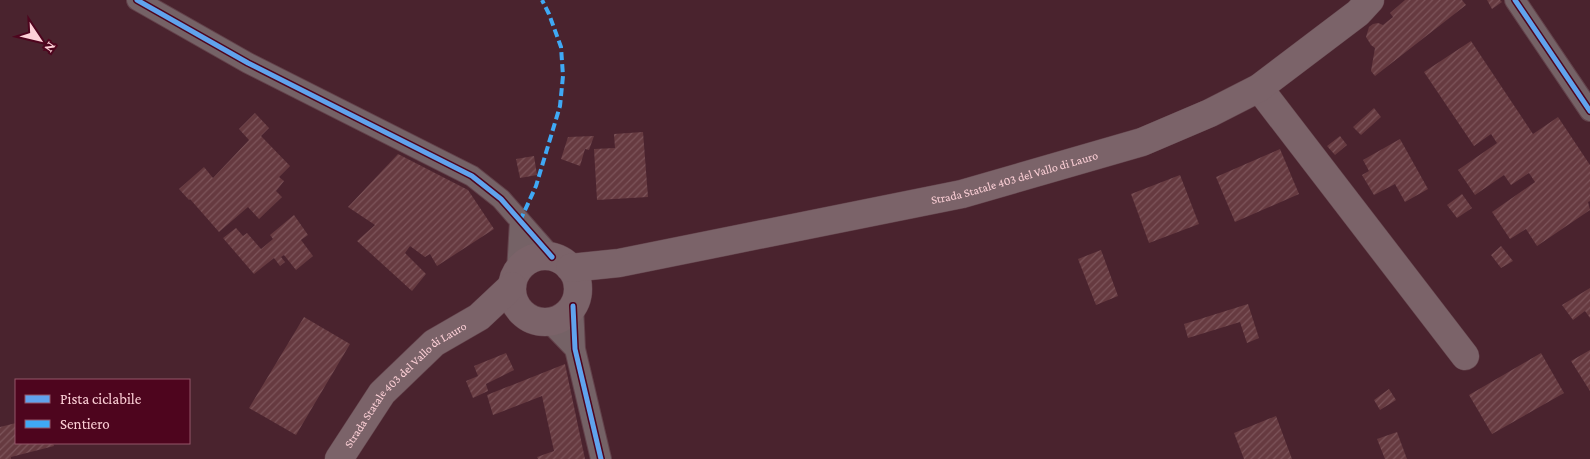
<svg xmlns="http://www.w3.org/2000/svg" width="1590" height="459" font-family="'Crimson Pro',serif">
<defs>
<pattern id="building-hatch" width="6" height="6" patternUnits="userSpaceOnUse" patternTransform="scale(1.25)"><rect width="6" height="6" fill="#663a40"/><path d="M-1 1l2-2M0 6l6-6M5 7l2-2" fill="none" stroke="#7d555b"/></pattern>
</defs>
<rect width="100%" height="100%" fill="#4a232e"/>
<!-- building -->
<path fill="url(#building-hatch)" d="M1405 0H1462L1466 5 1375 76 1371 71 1375 48 1371 45 1366 37 1369 27 1373 24 1378 23 1383 25 1393 17 1390 13Z
M1487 0H1500L1502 2 1492 9Z
M1471 41 1533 134 1558 117 1590 165V201L1588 202 1590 210 1537 246 1526 229 1510 239 1492 212 1535 182 1529 173 1511 185 1504 175 1475 195 1458 170 1497 143 1491 134 1474 146 1424 72Z
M1374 108 1381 117 1361 135 1353 127Z
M255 113 269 128 261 136 290 166 279 177 284 181 276 191 282 197 259 219 248 207 219 232 190 199 189 200 179 189 204 167 213 178 249 140 239 129Z
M643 132 648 197 597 200 594 149 615 148 614 134Z
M594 136 589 150 585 149 580 166 561 159 568 137Z
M1340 136 1347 145 1335 155 1327 146Z
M1400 139 1428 189 1405 202 1395 184 1374 195 1362 175 1369 171 1363 160Z
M1280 149 1299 194 1235 222 1216 177Z
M398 154 468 190 494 229 437 266 430 254 425 257 410 246 405 253 426 274 412 291 357 241 375 225 348 207Z
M534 156 537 175 520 178 516 159Z
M1180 175 1199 224 1149 243 1131 194Z
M1462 194 1472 208 1457 218 1447 205Z
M294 215 308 235 301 240 313 256 296 270 284 255 281 257 285 262 280 266 274 258 254 274 223 238 236 228 243 236 247 233 261 249 273 239 270 235Z
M1501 246 1513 261 1501 268 1491 255Z
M1101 250 1118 296 1096 305 1078 259Z
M1590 288V318L1585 311 1573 320 1562 305Z
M1248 304 1259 338 1247 343 1240 322 1188 338 1184 324Z
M304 317 350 344 296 435 249 408Z
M1590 350V391L1571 361Z
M506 353 514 370 486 384 488 391 473 398 466 381 478 376 474 366Z
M1541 353 1564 393 1492 434 1469 395Z
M565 364 585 459H538L537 457 554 451 542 396 493 415 487 395Z
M1389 389 1396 400 1380 410 1374 400Z
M1276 416 1292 459H1244L1234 433Z
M16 423V443H53L54 446 11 457V459H0V427Z
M1397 432 1407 459H1385L1377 439Z"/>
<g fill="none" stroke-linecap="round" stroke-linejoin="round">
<defs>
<path id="minor" d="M137 0 248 63 472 176 501 199 552 257
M1515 0 1590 111
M517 272 520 221
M573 306 575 349 601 459
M549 322 575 349"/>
<g id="secondary">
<path d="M1259 88 1465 356"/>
<circle cx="545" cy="289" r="33"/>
<path id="s1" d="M570 268 619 263 962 194 1142 142 1210 113 1259 88 1358 13 1370 0"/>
<path id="s2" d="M339 459 382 393 434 343 479 317 512 286"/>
</g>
</defs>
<!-- minor casing -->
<use href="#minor" stroke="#63424b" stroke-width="22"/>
<!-- secondary casing -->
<use href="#secondary" stroke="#63424b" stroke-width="29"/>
<!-- minor -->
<use href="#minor" stroke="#756266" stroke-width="20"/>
<!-- secondary -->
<use href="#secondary" stroke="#7b6369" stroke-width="28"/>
<!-- quiet -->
<path stroke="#3fa9f5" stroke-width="4" stroke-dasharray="8 4" stroke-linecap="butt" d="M520 221 536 186 560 106 563 76 561 47 549 14 542 0"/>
<defs>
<path id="cycleway" d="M137 0 248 63 472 176 501 199 552 257
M1515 0 1590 111
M573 306 575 349 601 459"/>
</defs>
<!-- cycleway casing -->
<use href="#cycleway" stroke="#4e051e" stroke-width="8"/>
<!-- cycleway -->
<use href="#cycleway" stroke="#60a3ed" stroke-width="5"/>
</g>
<g text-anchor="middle" stroke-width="4" stroke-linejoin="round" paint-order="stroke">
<!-- street labels -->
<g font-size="12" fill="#fdd0d7" stroke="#4e051e">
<text dy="4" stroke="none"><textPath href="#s1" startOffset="454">Strada Statale 403 del Vallo di Lauro</textPath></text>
<text dy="4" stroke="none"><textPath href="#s2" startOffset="101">Strada Statale 403 del Vallo di Lauro</textPath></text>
</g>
</g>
<!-- legend -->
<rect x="15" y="379" width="175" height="65" fill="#4e051e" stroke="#945668"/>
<rect x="25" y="395" width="25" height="8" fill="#60a3ed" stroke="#945668"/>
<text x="60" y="404" font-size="15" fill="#fdd0d7">Pista ciclabile</text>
<rect x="25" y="420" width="25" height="8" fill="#3fa9f5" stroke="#945668"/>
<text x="60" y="429" font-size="15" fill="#fdd0d7">Sentiero</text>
<!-- north arrow -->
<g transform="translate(40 40) rotate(125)" stroke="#4e051e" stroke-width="4" paint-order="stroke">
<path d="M0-4L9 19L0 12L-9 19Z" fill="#fdd0d7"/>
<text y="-8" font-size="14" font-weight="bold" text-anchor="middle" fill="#fdd0d7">N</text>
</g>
</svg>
